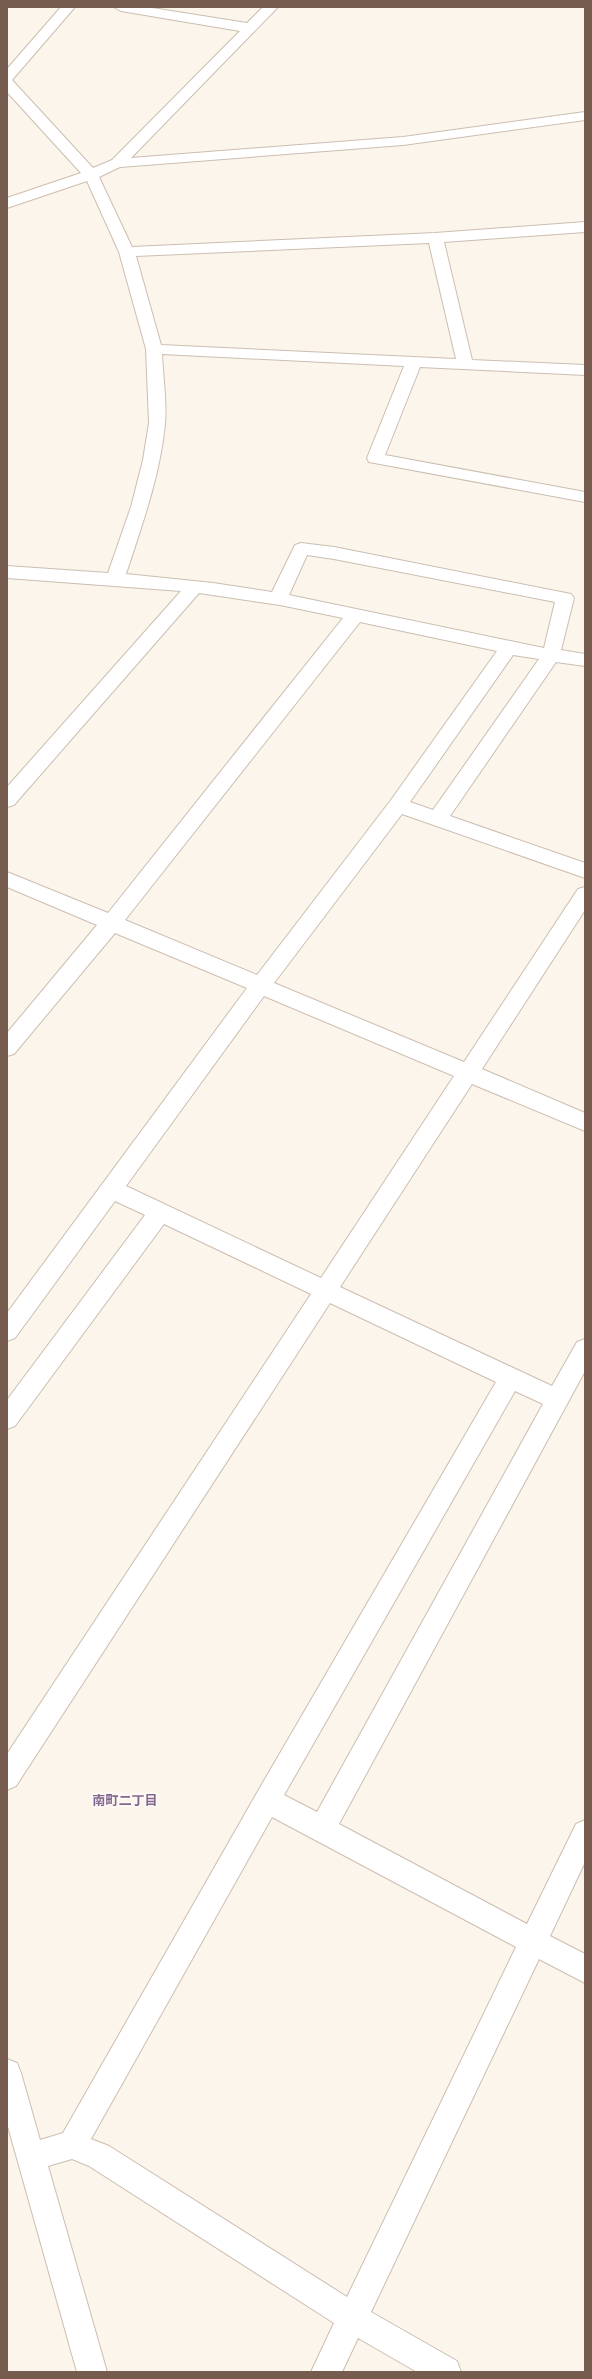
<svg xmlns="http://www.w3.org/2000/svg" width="592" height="2379" font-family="Poppins,'Noto Sans JP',sans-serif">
<rect width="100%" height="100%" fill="#fbf5eb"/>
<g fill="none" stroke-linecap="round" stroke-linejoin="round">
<defs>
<path id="minor" d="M61 7H75L12 80 93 168 112 160 240 31 121 11 114 7H146L247 23 263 7H278L131 158 403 137 585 112V120L403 145 120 167 99 177 132 247 435 233 585 222V232L444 242 472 360 585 365V375L420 367 385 455 585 492V502L369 462 367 458 404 366 162 354C163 377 167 402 165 424 160 476 142 525 126 574L213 583 272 592 295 545 301 543 334 547 571 594 574 598 561 650 585 654V666L556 662 450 816 585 863V878L402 814 274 983 464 1062 578 889 585 887V910L482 1069 585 1113V1131L472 1084 340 1287 552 1386 577 1342 585 1339V1371L339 1824 527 1924 576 1824 585 1820V1862L550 1936 585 1954V1983L539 1959 371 2312 457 2361 461 2372H417L358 2338 342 2372H311L334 2323 89 2166 72 2159 48 2166 107 2372H77L7 2123V2059L17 2063 21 2073 40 2140 63 2133 258 1791 496 1382 330 1303 16 1786 7 1790V1754L311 1294 164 1224 15 1426 7 1429V1400L145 1215 115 1201 15 1338 7 1341V1313L247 988 115 933 14 1054 7 1056V1033L97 925 7 887V872L108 913 343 618 280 605 199 593 14 805 7 807V787L181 591 7 578V566L108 573 131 507 143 460 149 423 146 349 119 252 87 181 7 208V198L81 173 7 92V69ZM429 243 456 359 161 345 136 256ZM307 555 334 559 555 602 544 648 289 595ZM360 622 497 651 391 800 257 975 125 920ZM513 655 539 659 433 810 410 802ZM264 996 454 1076 321 1278 126 1186ZM515 1391 543 1404 317 1812 284 1795ZM272 1817 516 1947 347 2297 109 2146 91 2139Z"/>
</defs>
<!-- minor casing -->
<use href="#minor" stroke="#cdbdb1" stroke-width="2"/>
<!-- minor -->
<use href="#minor" fill="#fff" fill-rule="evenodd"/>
</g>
<g text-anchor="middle" stroke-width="4" stroke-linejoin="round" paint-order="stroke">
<!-- neighbourhood labels -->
<g font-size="13" font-weight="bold" fill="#826790" stroke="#fef9f2">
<text x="125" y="1805">南町二丁目</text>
</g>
</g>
<!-- border -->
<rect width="592" height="2379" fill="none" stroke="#755c4f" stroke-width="16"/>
</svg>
